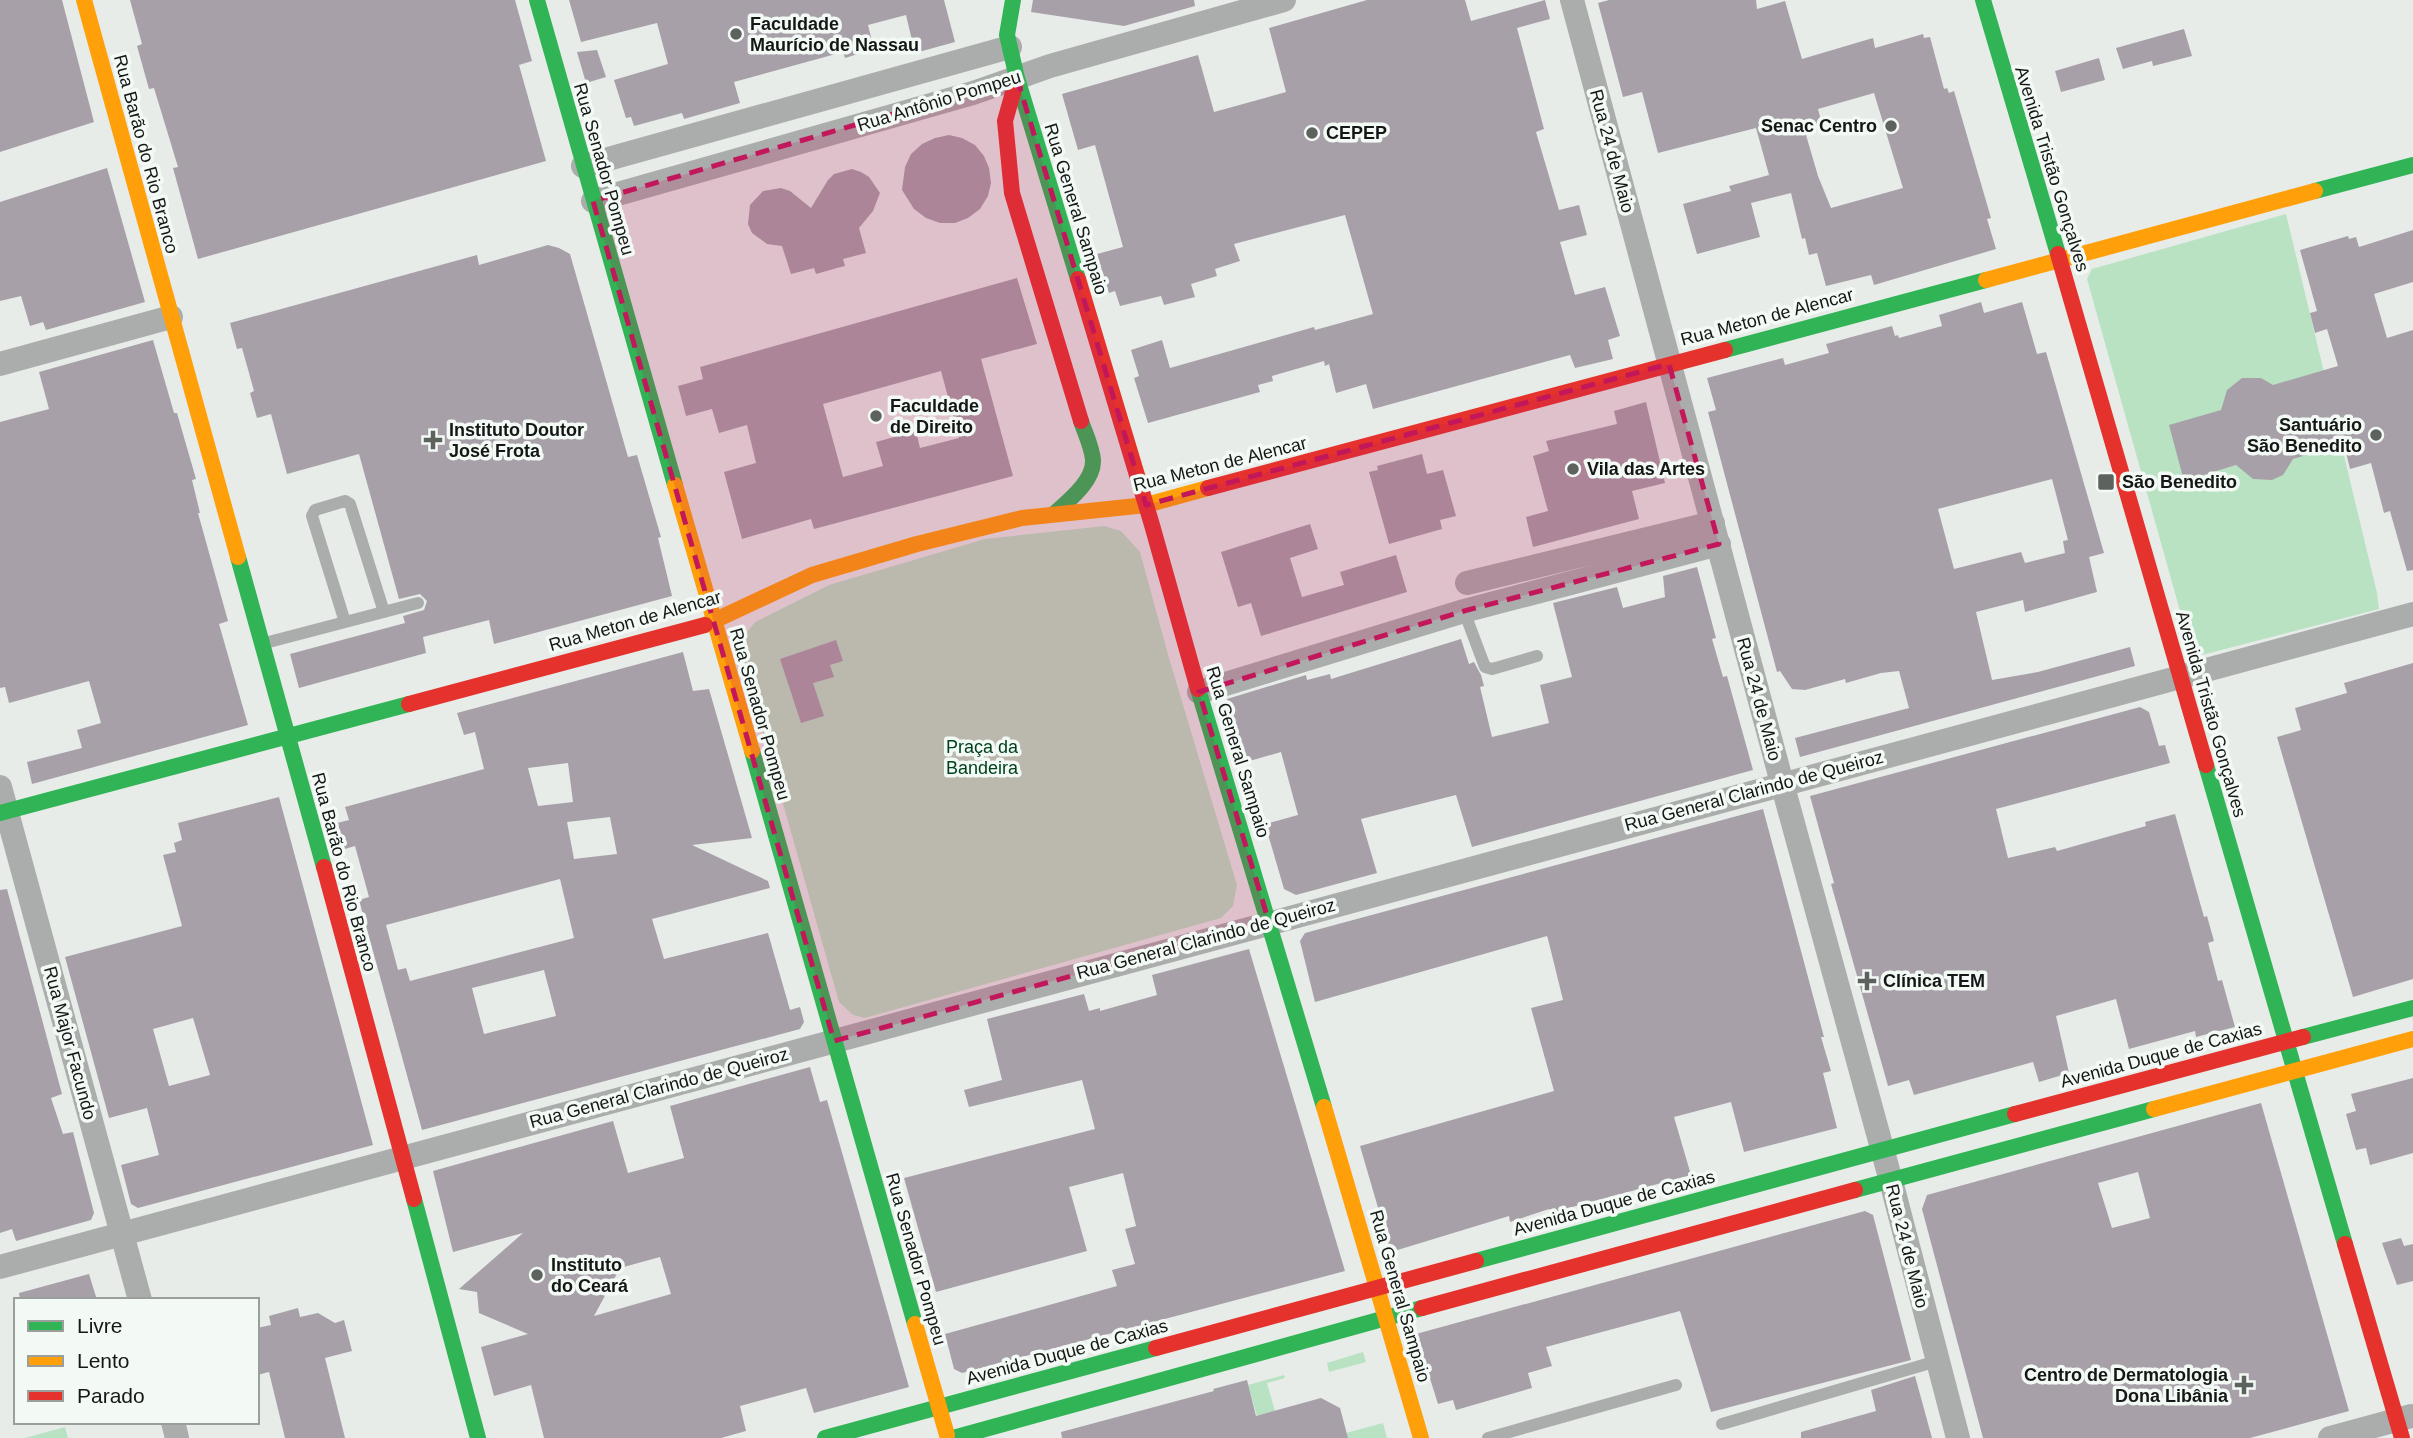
<svg xmlns="http://www.w3.org/2000/svg" width="2413" height="1438" font-family="Arial,sans-serif">
<rect width="100%" height="100%" fill="#e7ece8"/>
<!-- green -->
<path fill="#b9e2c3" d="M2286 214 2377 593 2379 609 2198 656 2191 650 2087 279 2092 269Z
M1104 526 1121 531 1140 552 1169 658 1237 885 1233 906 1221 918 865 1018 853 1015 839 1002 739 648 744 636 755 622 829 585 985 539Z
M1363 1352 1366 1362 1329 1372 1327 1363Z
M1284 1375 1285 1378 1267 1383 1275 1411 1257 1416 1248 1385Z
M1383 1423 1387 1438H1348L1346 1433Z
M65 1427 68 1438H25Z"/>
<!-- building -->
<path fill="#a8a0a9" fill-rule="evenodd" d="M0 0H62L94 122 0 152Z
M130 0H515L532 61 519 65 546 161 198 259 173 168 178 167 154 88 149 89 137 46 142 44Z
M569 0H944L955 42 915 53 906 15 868 25 874 49 845 58 843 52 734 82 740 103 684 119 682 113 634 126 631 117 626 118 614 80 668 64 657 23 581 42Z
M1033 0H1194L1195 6 1124 26 1031 12Z
M1367 0H1465L1471 21 1545 0 1550 19 1517 28 1544 129 1536 132 1559 210 1579 205 1587 235 1560 242 1575 295 1605 287 1620 336 1608 340 1613 359 1575 368 1570 355 1373 409 1366 384 1336 393 1329 364 1325 366 1324 361 1272 376 1273 381 1258 385 1260 392 1148 423 1134 378 1139 376 1131 350 1162 340 1170 368 1314 327 1315 330 1373 314 1345 215 1234 244 1240 261 1215 269 1217 276 1191 284 1195 297 1164 305 1161 296 1120 306 1115 291 1109 293 1097 254 1123 247 1095 145 1078 150 1062 94 1198 55 1214 112 1286 92 1269 28Z
M1609 0H1756L1757 9 1785 1 1802 59 1873 38 1875 48 1923 34 1924 38 1930 37 1944 89 1947 88 1949 93 1954 91 1991 218 1987 219 1996 249 1874 285 1871 275 1826 286 1817 253 1809 255 1805 238 1802 239 1791 193 1751 203 1760 237 1697 254 1683 204 1731 191 1729 186 1769 175 1756 128 1658 153 1642 92 1623 97 1598 3ZM1874 93 1903 188 1831 208 1818 176 1806 135 1823 128 1818 109Z
M2184 29 2192 56 2153 66 2152 61 2123 69 2116 48Z
M597 50 606 77 586 83 577 52Z
M2099 58 2105 80 2061 92 2055 71Z
M949 135 962 138 975 145 984 156 989 168 991 183 988 196 980 209 968 218 955 223H940L926 218 914 209 902 190 905 167 911 154 922 144 935 138Z
M107 168 145 302 46 330 43 322 30 326 21 296 0 301V202Z
M852 169 861 172 869 177 880 193 873 211 859 228 866 253 843 259 845 266 837 268 816 274 814 268 791 274 782 246 767 244 752 233 748 224 750 205 763 191 781 188 790 191 811 208 828 180 834 174Z
M2413 230V282L2374 294 2387 338 2413 330V570L2407 571 2390 511 2384 513 2371 463 2350 469 2344 444 2293 459 2283 475 2272 480 2253 479 2236 465 2184 481 2169 425 2221 410 2227 390 2242 378H2261L2273 385 2338 366 2327 329 2315 333 2310 313 2317 311 2300 250 2348 236 2349 239 2356 237 2359 247Z
M548 245 559 248 570 254 628 457 637 455 661 537 658 538 672 596 494 644 489 620 423 637 426 653 299 688 290 654 405 623 403 616 424 610 427 601 420 594 399 599 359 454 287 474 271 414 257 418 250 393 254 391 242 348 237 349 230 323 477 255 479 265Z
M1017 278 1037 344 981 359 1013 476 814 529 811 519 742 539 724 472 756 463 747 425 719 433 712 409 686 416 678 386 703 379 700 367ZM941 371 959 438 920 448 916 431 876 442 883 466 843 477 823 404Z
M1981 302 1984 313 2022 302 2037 354 2046 352 2104 553 2089 557 2097 592 2025 612 2023 600 1976 612 1992 680 2038 672 2130 647 2135 666 1800 757 1795 738 1909 708 1899 671 1881 673 1846 683 1845 679 1805 690 1792 689 1780 671 1777 672 1708 412 1716 410 1707 378 1783 358 1785 365 1829 353 1826 344 1892 326 1895 336 1898 335 1899 338 1942 326 1939 315ZM2052 479 2068 540 2063 541 2065 553 2025 563 2021 552 1954 569 1938 509Z
M153 340 174 413H177L196 479 192 480 200 513H198L228 621 219 624 248 725 32 784 27 762 82 748 77 730 101 723 89 681 9 703 5 687 0 688V422L49 409 39 372Z
M1646 402 1665 483 1632 491 1639 519 1533 547 1526 517 1548 511 1533 456 1549 451 1546 441 1617 424 1614 411Z
M1422 454 1427 474 1443 470 1456 516 1440 520 1442 529 1389 544 1369 472 1378 470 1377 466Z
M1310 524 1318 549 1290 558 1302 597 1344 585 1340 572 1396 555 1407 592 1261 636 1251 603 1238 607 1221 552Z
M1697 567 1716 638 1712 639 1723 677 1727 676 1753 770 1472 847 1456 795 1361 819 1377 873 1296 895 1284 889 1265 824 1298 815 1281 752 1246 762 1227 699 1306 675 1307 680 1330 674 1331 679 1461 639 1469 664 1474 662 1481 675 1484 686 1480 687 1492 737 1549 723 1540 685 1572 677 1553 603 1617 587 1623 608 1665 597 1663 576Z
M836 640 843 661 830 665 834 677 813 683 824 716 801 723 780 659Z
M683 652 693 691 709 689 752 838 692 845 768 881 770 888 652 919 664 959 768 933 790 1010 800 1007 804 1022 800 1029 422 1130 359 900 369 897 355 846 345 849 337 823 349 820 345 807 484 769 475 732 464 735 457 713ZM568 763 573 802 538 806 528 768ZM610 817 617 854 574 859 567 822ZM560 879 574 938 410 981 406 968 398 970 386 925ZM544 970 556 1016 484 1034 472 988Z
M2413 663V979L2353 997 2277 737 2301 730 2295 708 2347 693 2344 683Z
M2140 707 2149 712 2159 746 2165 745 2170 763 1996 809 2008 858 2055 847 2057 851 2146 826 2145 822 2175 814 2204 917 2207 916 2214 941 2208 943 2218 981 2222 980 2235 1027 2196 1037 2195 1031 2129 1049 2116 999 2056 1016 2069 1073 2039 1082 2033 1062 1914 1095 1909 1080 1888 1086 1837 905 1831 884 1834 883 1810 796Z
M279 797 373 1145 138 1208 131 1204 121 1165 159 1155 147 1108 109 1118 65 957 182 926 163 855 176 852 174 843 182 840 178 823ZM193 1018 210 1075 169 1086 153 1029Z
M1763 809 1824 1037H1821L1831 1071 1823 1073 1837 1128 1744 1152 1731 1102 1674 1117 1691 1175 1550 1213 1549 1209 1510 1222 1509 1216 1391 1252 1360 1146 1554 1091 1531 1008 1563 1000 1548 939 1547 936 1315 1002 1300 941 1305 933Z
M7 889 62 1094 51 1098 63 1134 73 1132 94 1213 91 1220 16 1241 12 1229 0 1233V890Z
M1249 949 1345 1271 962 1373 954 1369 945 1334 1117 1286 1112 1270 1135 1264 1125 1229 1136 1226 1123 1173 1069 1187 1087 1251 936 1292 904 1178 1095 1129 1082 1080 969 1107 964 1090 1002 1080 987 1019 1084 994 1089 1011 1100 1008V1011L1157 995 1152 975Z
M810 1067 820 1102 827 1100 909 1387 814 1413 806 1388 788 1393 740 1406 746 1431 721 1438H544L531 1385 494 1396 481 1347 528 1334 479 1313 477 1292 459 1289 523 1233 453 1252 433 1171 613 1121 628 1173 684 1158 670 1106ZM660 1257 671 1294 594 1316 620 1268Z
M2413 1078V1153L2370 1165 2366 1148 2356 1150 2346 1114 2356 1111 2351 1094Z
M2261 1103 2349 1411 2250 1438H1983L1922 1209 1927 1195ZM2138 1172 2150 1218 2112 1228 2098 1183Z
M1865 1211 1873 1215 1911 1360 1711 1412 1680 1311 1546 1347 1552 1366 1528 1373 1532 1388 1456 1410 1453 1400 1438 1404 1416 1334Z
M2401 1238 2404 1246 2413 1244V1281L2397 1285 2382 1243Z
M89 1274 97 1300H20L19 1293Z
M298 1308 300 1317 318 1313 335 1323 344 1320 352 1351 325 1358 345 1438H285L269 1372 257 1375V1328L271 1325 269 1316Z
M1915 1376 1932 1438H1801V1432L1876 1411 1871 1390Z
M1247 1380 1256 1416 1321 1398 1340 1408 1348 1438H1062L1061 1432 1214 1391 1213 1389Z"/>
<g fill="none" stroke-linecap="round" stroke-linejoin="round">
<!-- lane -->
<path stroke="#abadac" stroke-width="12" d="M1464 611 1485 667 1492 669 1537 656
M345 622 312 516 315 510 345 501 350 504 384 612
M265 643 418 603
M1722 1424 1937 1361
M1488 1438 1676 1385"/>
<!-- street -->
<path stroke="#abadac" stroke-width="24" d="M1572 0 1782 783 1891 1181 1958 1438
M583 166 1010 47
M593 201 973 93 1050 66 1284 0
M0 364 171 317
M1467 583 1713 523
M1199 692 1464 611 1719 544
M0 787 140 1300
M0 1267 2413 614
M173 1422 177 1438
M2330 1438 2411 1416"/>
<!-- fast -->
<path stroke="#30b455" stroke-width="16" d="M537 0 675 485
M1013 0 1007 35 1017 78 1078 279
M1983 0 2058 254
M2315 191 2413 165
M1725 350 1986 280
M1054 514C1068 501 1094 481 1093 460 1092 447 1085 433 1081 421
M238 557 324 867
M1198 689 1324 1107
M752 751 915 1324
M2206 765 2345 1244
M0 813 409 704
M2303 1037 2413 1008
M1855 1190 2154 1109
M414 1199 478 1438
M1476 1261 2015 1114
M825 1438 1156 1348
M953 1438 1422 1308"/>
<!-- slow -->
<path stroke="#ff9f0a" stroke-width="16" d="M84 0 238 557
M1986 280 2315 191
M675 485 752 751
M705 625 812 575 917 544 1022 518 1146 505 1208 488
M1324 1107 1421 1438
M2154 1109 2413 1039
M915 1324 947 1435"/>
<!-- jam -->
<path stroke="#e5322d" stroke-width="16" d="M1016 82 1005 121 1012 193 1081 421
M2058 254 2206 765
M1078 279 1152 525 1198 689
M1208 488 1725 350
M409 704 705 625
M324 867 414 1199
M2015 1114 2303 1037
M2345 1244 2402 1438
M1422 1308 1855 1190
M1156 1348 1476 1261"/>
</g>
<!-- marked area -->
<path fill="#c2185b" fill-opacity="0.2" stroke="#c2185b" stroke-width="5" stroke-dasharray="14 9" stroke-linejoin="round" d="M1017 78 1146 505 1669 364 1719 544 1464 611 1199 692 1269 922 834 1041 593 201Z"/>
<!-- markers -->
<g fill="#5e625f" stroke="#f3faf5" stroke-width="2.5">
<circle cx="736" cy="34" r="7"/>
<circle cx="1891" cy="126" r="7"/>
<circle cx="1312" cy="133" r="7"/>
<circle cx="876" cy="416" r="7"/>
<circle cx="2376" cy="435" r="7"/>
<path d="M429.5 429.5h7v7h7v7h-7v7h-7v-7h-7v-7h7z"/>
<circle cx="1573" cy="469" r="7"/>
<rect x="2097" y="473" width="18" height="18" rx="3.5"/>
<path d="M1863.5 970.5h7v7h7v7h-7v7h-7v-7h-7v-7h7z"/>
<circle cx="537" cy="1275" r="7"/>
<path d="M2240.5 1374.5h7v7h7v7h-7v7h-7v-7h-7v-7h7z"/>
</g>
<g text-anchor="middle" stroke-width="7" stroke-linejoin="round" paint-order="stroke">
<!-- poi labels -->
<g font-size="18" font-weight="bold" fill="#141715" stroke="#f3faf5" text-anchor="start">
<text x="750" y="30">Faculdade<tspan x="750" dy="21">Maurício de Nassau</tspan></text>
<text x="1877" y="132" text-anchor="end">Senac Centro</text>
<text x="1326" y="139">CEPEP</text>
<text x="890" y="412">Faculdade<tspan x="890" dy="21">de Direito</tspan></text>
<text x="2362" y="431" text-anchor="end">Santuário<tspan x="2362" dy="21">São Benedito</tspan></text>
<text x="449" y="436">Instituto Doutor<tspan x="449" dy="21">José Frota</tspan></text>
<text x="1587" y="475">Vila das Artes</text>
<text x="2122" y="488">São Benedito</text>
<text x="1883" y="987">Clínica TEM</text>
<text x="551" y="1271">Instituto<tspan x="551" dy="21">do Ceará</tspan></text>
<text x="2228" y="1381" text-anchor="end">Centro de Dermatologia<tspan x="2228" dy="21">Dona Libânia</tspan></text>
</g>
<!-- street labels -->
<g font-size="18" fill="#141715" stroke="#f3faf5">
<text transform="translate(939 101) rotate(-17)" y="6">Rua Antônio Pompeu</text>
<text transform="translate(1612 151) rotate(75)" y="6">Rua 24 de Maio</text>
<text transform="translate(146 154) rotate(75)" y="6">Rua Barão do Rio Branco</text>
<text transform="translate(604 169) rotate(74)" y="6">Rua Senador Pompeu</text>
<text transform="translate(2052 169) rotate(73)" y="6">Avenida Tristão Gonçalves</text>
<text transform="translate(1076 209) rotate(73)" y="6">Rua General Sampaio</text>
<text transform="translate(1767 317) rotate(-15)" y="6">Rua Meton de Alencar</text>
<text transform="translate(1220 464) rotate(-14)" y="6">Rua Meton de Alencar</text>
<text transform="translate(635 621) rotate(-16)" y="6">Rua Meton de Alencar</text>
<text transform="translate(1759 699) rotate(75)" y="6">Rua 24 de Maio</text>
<text transform="translate(760 714) rotate(74)" y="6">Rua Senador Pompeu</text>
<text transform="translate(2211 714) rotate(74)" y="6">Avenida Tristão Gonçalves</text>
<text transform="translate(1238 752) rotate(73)" y="6">Rua General Sampaio</text>
<text transform="translate(1754 791) rotate(-15)" y="6">Rua General Clarindo de Queiroz</text>
<text transform="translate(344 872) rotate(75)" y="6">Rua Barão do Rio Branco</text>
<text transform="translate(1206 939) rotate(-15)" y="6">Rua General Clarindo de Queiroz</text>
<text transform="translate(70 1043) rotate(75)" y="6">Rua Major Facundo</text>
<text transform="translate(2161 1055) rotate(-15)" y="6">Avenida Duque de Caxias</text>
<text transform="translate(659 1088) rotate(-15)" y="6">Rua General Clarindo de Queiroz</text>
<text transform="translate(1614 1203) rotate(-15)" y="6">Avenida Duque de Caxias</text>
<text transform="translate(1907 1246) rotate(76)" y="6">Rua 24 de Maio</text>
<text transform="translate(916 1259) rotate(74)" y="6">Rua Senador Pompeu</text>
<text transform="translate(1400 1296) rotate(74)" y="6">Rua General Sampaio</text>
<text transform="translate(1067 1352) rotate(-15)" y="6">Avenida Duque de Caxias</text>
</g>
<!-- park labels -->
<g font-size="18" fill="#01411d" stroke="#f3faf5">
<text x="982" y="753">Praça da<tspan x="982" dy="21">Bandeira</tspan></text>
</g>
</g>
<!-- legend -->
<rect x="14" y="1298" width="245" height="126" fill="#f3faf5" stroke="#9a9f9b" stroke-width="2"/>
<rect x="28" y="1321" width="35" height="10" fill="#30b455" stroke="#9a9f9b" stroke-width="2"/>
<text x="77" y="1333" font-size="21" fill="#141715">Livre</text>
<rect x="28" y="1356" width="35" height="10" fill="#ff9f0a" stroke="#9a9f9b" stroke-width="2"/>
<text x="77" y="1368" font-size="21" fill="#141715">Lento</text>
<rect x="28" y="1391" width="35" height="10" fill="#e5322d" stroke="#9a9f9b" stroke-width="2"/>
<text x="77" y="1403" font-size="21" fill="#141715">Parado</text>
</svg>
